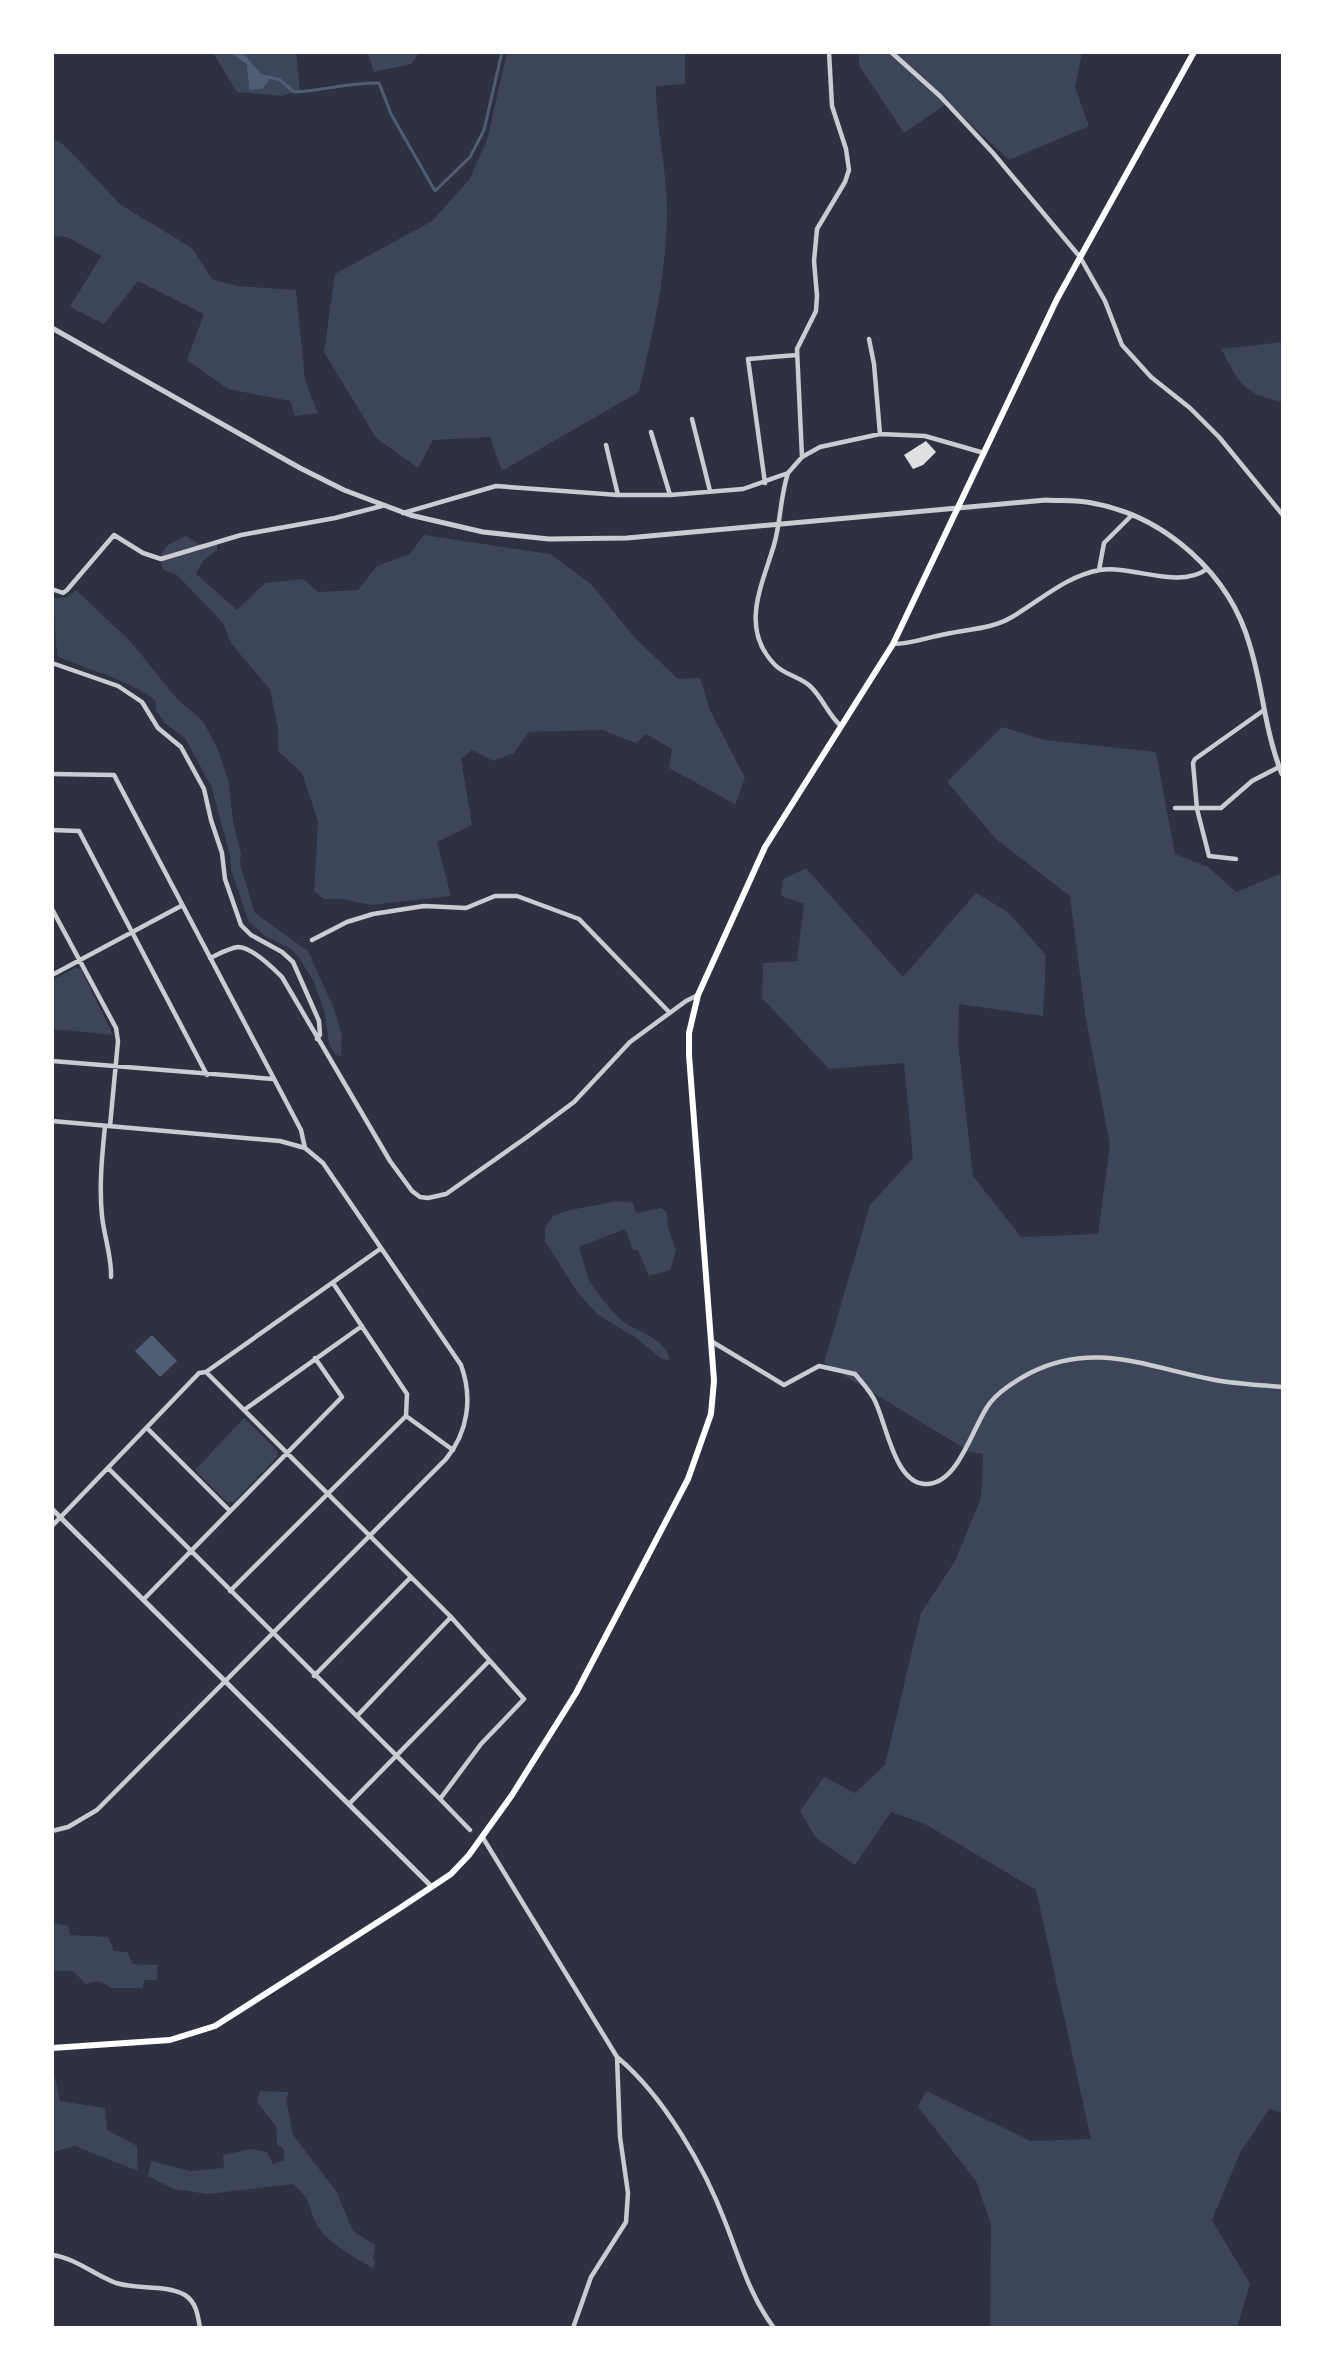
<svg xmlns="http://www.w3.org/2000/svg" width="1335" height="2380" font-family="'IBM Plex Serif',serif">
<rect width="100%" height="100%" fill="#2d3142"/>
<!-- green -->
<path fill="#3c4559" d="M213 53H296L300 90 282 96 237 92Z
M368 53V52L419 53 411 64 374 72Z
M507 53H685V84L656 86C656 129 667 169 667 210 667 273 653 331 639 392L502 471 490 437 433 440 418 468 376 438 324 352 335 274 432 221 469 180 487 140Z
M858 53H1082L1075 87 1089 126 1009 160 948 103 904 133 860 67Z
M53 139 63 144 121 205 192 248 212 279 237 286 296 290 305 380 318 413 295 416 290 401 228 389 187 360 204 314 138 281 104 324 70 307 101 256 67 237 55 236 53 239Z
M1282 342V402C1241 393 1240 383 1221 349Z
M424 535 550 554 591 584 635 638 678 679 700 678 710 710 745 778 735 804 669 768 672 749 646 734 636 743 602 730 529 732 514 753 493 761 472 750 461 759 472 825 437 842 451 896 371 905 343 899H324L314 891 318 821 302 773 278 751V729L270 690 231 643 223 623 177 575 162 569 161 554 168 545 186 536 199 544H217V550L203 561 196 574 237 610 265 583 303 579 318 592 358 590 377 566 410 554Z
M76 590 131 642 177 699 203 721 218 750 229 783 233 822 241 853 240 865 255 913 308 951 335 1011 342 1036 341 1057 335 1054 329 1043 324 1010 313 980 299 958 291 949 265 936 249 922 231 870 230 856 212 788 185 738 166 724 156 711V701C123 677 93 672 57 656L53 598 67 597Z
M1002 727 1045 740 1156 752 1175 854 1208 867 1236 892 1282 873V2113L1269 2109 1240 2153 1212 2220 1250 2284 1237 2327H990L991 2224 976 2181 918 2107 926 2091 1031 2141 1091 2139 1036 1890 925 1824 891 1812 855 1865 816 1838 800 1811 824 1777 855 1793 885 1765 921 1613 955 1561 981 1498 983 1454 970 1452 824 1363 870 1205 913 1158 904 1063 829 1069 762 998 763 963 797 961 804 904 781 896 783 879 806 868 903 977 976 893 1008 912 1046 955 1043 1016 959 1004 958 1043 973 1176 1021 1237 1098 1234 1110 1145 1085 1014 1070 896 996 839 947 782Z
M75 968 81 969 113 1035 53 1029V980Z
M618 1201 633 1203 636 1213 661 1208 667 1212 668 1227 676 1250 670 1270 649 1276 638 1250H633L625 1229 579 1247C584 1259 584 1272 591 1283 596 1292 612 1311 620 1319 633 1331 665 1336 670 1360L662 1359 635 1337 598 1315 578 1293 545 1241V1228L553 1216 570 1210Z
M244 1418 277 1451 278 1456 234 1502H227L195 1470Z
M53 1923 68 1926 70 1935 108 1937 114 1951 127 1952 133 1964 158 1965 157 1980H145L142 1988H112L98 1981 86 1984 73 1971H53Z
M54 2073 60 2101 105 2108 107 2130 137 2146 138 2171 75 2146 53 2152Z
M260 2091 289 2092 286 2099 293 2135 336 2191 353 2231 375 2245 373 2257 375 2264 373 2268C355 2258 331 2245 319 2228 307 2210 315 2203 293 2184L208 2194 174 2189 148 2176 151 2161 190 2171 224 2168 223 2155 251 2149 267 2152 273 2164 284 2160V2149L277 2144 276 2126 257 2102Z"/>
<!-- water -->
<path fill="#4f5d75" d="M231 53H243L261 74 270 76 271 78 262 89 249 90 247 64Z
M152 1335 177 1361 160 1377 135 1351Z"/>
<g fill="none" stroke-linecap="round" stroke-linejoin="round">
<!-- stream -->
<path stroke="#4f5d75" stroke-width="3" d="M269 77 280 80 294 92C323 91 349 82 379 83L391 114 435 191 470 157 484 130 502 52"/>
</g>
<!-- building -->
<path fill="#e0e0e3" d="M926 441 936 452 923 465 913 469 904 455Z"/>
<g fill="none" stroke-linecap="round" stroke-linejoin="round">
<!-- minor -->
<path stroke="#caccd0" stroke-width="4.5" d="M891 52 940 96 993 153 1080 257 1105 301 1122 345 1151 377 1190 408 1219 437 1282 514
M869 339 874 364 880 434
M692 419 710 491
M651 432 670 495
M606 445 618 495
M802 457 797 349 816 311 817 296 814 261 817 229 845 182 849 170 846 149 832 106 829 52
M788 473C780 497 781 521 774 545 762 586 739 628 775 665 785 675 800 677 810 686 823 698 828 715 841 726
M765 483 748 359 797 355
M403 513 496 486 618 495H670L743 489 788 473 802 457 820 447 880 434 925 436 984 453
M1099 570 1104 543 1132 515
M52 589 63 593 67 590 114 535 143 553 161 559 241 535 335 518 382 506
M893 644C912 644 928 637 946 634 969 629 992 629 1012 617 1041 600 1066 576 1100 570 1133 565 1178 590 1207 569
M52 663 118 686 142 702 158 728 181 747 204 789 211 820 222 853 225 879 241 925 251 935 282 952 293 962 319 1021 320 1035 317 1039
M52 774 114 775 301 1130 305 1148
M1175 808H1221L1252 781 1279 767
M52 830 79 831 207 1075
M1236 859 1209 856 1197 809 1193 763 1195 759 1264 710
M52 909 116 1028 118 1041 110 1126
M312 940 347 922 373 914 424 906 466 908 495 896H517L579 919 670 1013
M210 958C219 954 229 948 238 947 251 947 273 968 282 977L390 1161 412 1191 420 1197 428 1198 446 1194 527 1137 574 1102 630 1042 686 1001 698 995
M52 975 181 906
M52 1061 273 1079
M52 1121 280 1141 305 1148 323 1163 461 1365C473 1398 468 1432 446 1459L97 1810 68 1827 52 1831
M105 1126C102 1156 99 1186 102 1216 104 1236 112 1257 111 1277
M711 1341 784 1385 819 1366 855 1374C862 1382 869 1390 874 1399 886 1421 894 1483 925 1484 959 1486 973 1424 990 1403 1000 1390 1015 1381 1030 1373 1095 1340 1149 1368 1215 1380 1237 1384 1260 1385 1282 1387
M206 1372 451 1617 524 1699 481 1744 440 1799 470 1830
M244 1410 362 1326
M406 1416 453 1450
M147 1428 229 1510
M109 1469 440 1799
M52 1526 199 1373 206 1372 380 1249
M230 1591 406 1416 407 1394 333 1283
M144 1599 342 1397 315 1358
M314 1676 411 1577
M357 1716 451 1617
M349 1804 489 1661
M483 1838 617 2057 620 2137 628 2193 626 2222 591 2277 573 2328
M617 2057C664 2096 705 2168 726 2224 740 2260 750 2296 774 2328
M52 2255C76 2258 94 2275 116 2283 138 2290 164 2284 185 2295 196 2302 198 2315 200 2328"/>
<!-- tertiary -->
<path stroke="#caccd0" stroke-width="5" d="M52 328 300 468 344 490 410 515 483 532 549 539 627 538 1046 500C1061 501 1077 500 1092 503 1165 516 1230 574 1250 646 1263 688 1265 733 1282 774
M52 1509 432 1887"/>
<!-- secondary -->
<path stroke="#fff" stroke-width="6" d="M52 2048 170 2040 215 2026 400 1908 451 1874 469 1855 512 1795 576 1693 688 1479 711 1414 714 1381 711 1341 689 1055V1033L698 995 765 847 893 644 1057 299 1194 52"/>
</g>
<!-- border -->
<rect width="1335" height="2380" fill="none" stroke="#ffffff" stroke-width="108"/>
</svg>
